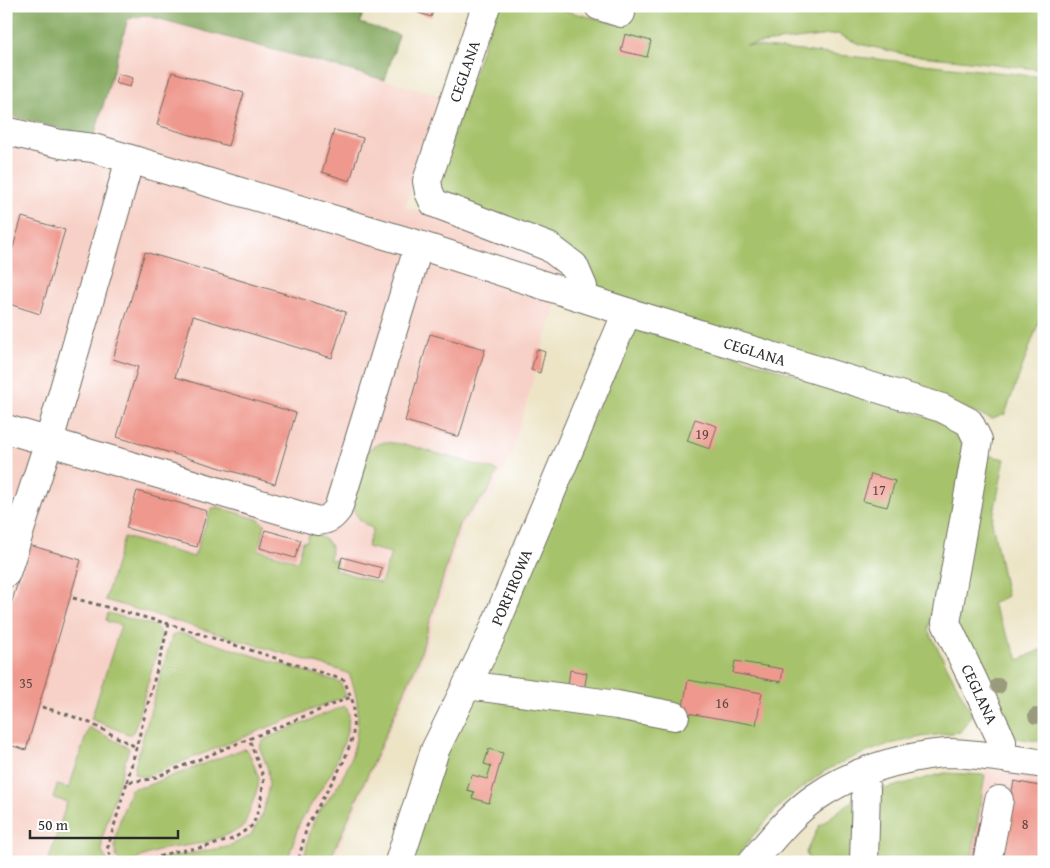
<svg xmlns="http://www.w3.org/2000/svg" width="1050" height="868" font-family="'Gentium Book Plus',serif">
<rect width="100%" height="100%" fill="#fff"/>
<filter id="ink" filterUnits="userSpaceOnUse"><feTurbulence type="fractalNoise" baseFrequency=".02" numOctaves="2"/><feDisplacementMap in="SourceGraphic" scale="10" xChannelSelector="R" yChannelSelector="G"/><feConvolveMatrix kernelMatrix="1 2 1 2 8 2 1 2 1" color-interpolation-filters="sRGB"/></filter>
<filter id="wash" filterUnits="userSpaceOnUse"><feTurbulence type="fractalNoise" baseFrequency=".0096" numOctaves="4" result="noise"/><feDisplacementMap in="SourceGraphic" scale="20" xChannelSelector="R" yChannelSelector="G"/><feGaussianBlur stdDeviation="1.12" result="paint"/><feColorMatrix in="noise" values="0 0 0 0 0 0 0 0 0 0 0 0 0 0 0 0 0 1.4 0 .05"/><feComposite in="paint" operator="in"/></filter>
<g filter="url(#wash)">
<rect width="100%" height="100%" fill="#ede4c6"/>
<!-- built -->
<path fill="#f7d1c7" d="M145 15 439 95 405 207 481 232 565 271 512 453 493 494 463 525 422 662 385 741 333 862H6V115L94 137 128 19Z
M985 769 1044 778V862H971Z"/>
<!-- green -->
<path fill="#a6c26a" stroke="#68764a" d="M496 6H546L618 24 624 6H1044V70L961 60 908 55 859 44 838 34 746 45 1044 77V308L1005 414 993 419 596 289 435 191Z
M634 323 951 425 963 435 965 449 928 630 972 714 960 732 921 737 886 745 846 760 825 771 784 801 752 837 733 862H404L418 814Z
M385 442 408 445 498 471 488 492 459 524 419 659 329 862H303C307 847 309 830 316 817 322 806 332 796 338 785 358 754 365 708 349 674L339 670 105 600 124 537 194 557 210 512 213 508 218 507 260 520 265 525 258 550 298 561 303 541 306 542 310 532C317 535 328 539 331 547 331 551 330 557 330 560H337L335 570 381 583 391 553 367 547 373 529C347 515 352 501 359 476 361 470 362 460 365 454 369 447 378 444 385 442Z
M983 454 1005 459 992 522 1007 596 992 604 1019 660 1044 648V742L1016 738 962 644 955 615Z
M108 613 155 626 162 634 134 731 131 734H128L91 719 121 625 108 622 106 620Z
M180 633 340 682 346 696 147 776H139L134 773 135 765 172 636 176 634Z
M344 706 347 709 349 715 348 727 344 742 333 770 299 824 287 862H155L164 858 227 847 250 836 263 814 269 784 268 769 260 749 261 743 265 739Z
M89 727 129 748 102 839V852L108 862H48L67 802 53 798 57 785 69 788Z
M243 749 246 750 250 755 259 778 258 787 244 826 234 832 204 843 164 849 143 856 133 862H120C119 860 116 857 116 855 111 838 125 806 131 789L138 787H143Z
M945 773 985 775 971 862H809L806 852 819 826 853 800 873 792Z"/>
<!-- forest -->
<path fill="#84a85e" stroke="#586a44" d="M6 6H365L360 23 399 35 385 80 145 15 128 19 94 137 6 115Z"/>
<g id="blocks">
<!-- building -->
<path fill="#ef988d" d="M415 6H435L431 17 413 11Z
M625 34 651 41 647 57 621 51Z
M172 72 244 93 228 146 157 125Z
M118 74 133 78 130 87 115 83Z
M334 130 363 138 350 181 322 172Z
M22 217 65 230 40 314 6 303V271Z
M145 252 346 312 332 358 193 316 175 377 296 413 275 484 117 437 138 367 113 359Z
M430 334 485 349 459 437 405 421Z
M537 349 545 352 540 373 531 370Z
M695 419 717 426 710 449 687 441Z
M871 474 895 481 887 507 863 501Z
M137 491 207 511 197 547 126 528Z
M265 530 301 540 295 558 260 548Z
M29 545 81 560 26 750 6 744V621Z
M342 557 382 568 379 579 339 568Z
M735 661 783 669 781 682 733 673Z
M570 670 587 673 583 696 567 693Z
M688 680 762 693 756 725 682 712Z
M489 749 503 753 489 803 472 798 474 792 467 790 472 775 487 779 491 766 484 764Z
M1014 781 1044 787V862H998Z
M979 822 987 823 981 862H972Z"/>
</g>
</g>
<g filter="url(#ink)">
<use href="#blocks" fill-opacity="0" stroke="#6f6c61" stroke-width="1"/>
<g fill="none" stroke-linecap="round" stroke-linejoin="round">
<defs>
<path id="minor" d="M486 6 427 181 429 192 434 203 549 247 574 266 583 287 580 297 627 312 942 408 969 422 978 440 946 623 1002 741V758
M599 6 621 13
M6 131 61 144 93 148 130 159 419 245 580 297
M6 429 318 521C328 520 332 517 338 509L419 245
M6 573 49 441 130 159
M467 685 617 705 675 716
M860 773 866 789 864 862
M399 862 435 750 489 640 627 312
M752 862C772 839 791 814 816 797 845 777 874 766 907 759 921 756 935 753 949 753 981 754 1012 759 1044 764
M987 862 999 800"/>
</defs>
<!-- minor casing -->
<use href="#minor" stroke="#6f6c61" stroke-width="30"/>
<!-- path -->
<path stroke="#6f6c61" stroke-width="3" stroke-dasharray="4 4" stroke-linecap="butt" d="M73 598 169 624
M42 707 69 715 90 723 136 747
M127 782 169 624 344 680 354 705 353 736 344 761 307 826 298 862
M115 862 107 850 127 782 151 779 351 697
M144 862 172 852 205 847 233 839 253 825 260 805 264 779 249 739"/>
<!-- minor -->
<use href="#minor" stroke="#fff" stroke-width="28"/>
</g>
<!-- trees -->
<g fill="#9a9b7d">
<circle cx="998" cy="686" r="8"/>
<circle cx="1036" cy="716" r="8"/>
</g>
</g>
<g text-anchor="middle" stroke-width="4.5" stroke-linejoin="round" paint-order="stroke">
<!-- number labels -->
<g font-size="14" fill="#5c4644">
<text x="702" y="439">19</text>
<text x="879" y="495">17</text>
<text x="26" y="688">35</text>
<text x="722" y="708">16</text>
<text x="1025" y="829">8</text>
</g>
<!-- street labels -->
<g font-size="16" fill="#2b2b2b" stroke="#fff">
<text transform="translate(464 71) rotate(-71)" y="6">CEGLANA</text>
<text transform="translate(755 351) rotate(17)" y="6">CEGLANA</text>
<text transform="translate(511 587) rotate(-67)" y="6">PORFIROWA</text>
<text transform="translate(980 694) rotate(65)" y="6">CEGLANA</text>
</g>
</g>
<!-- margin -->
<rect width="1050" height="868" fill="none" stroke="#fff" stroke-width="25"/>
<!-- scale -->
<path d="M30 830v8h148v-8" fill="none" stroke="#2b2b2b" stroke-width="2.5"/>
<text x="38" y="830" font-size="15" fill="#2b2b2b" stroke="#ffffff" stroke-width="4" paint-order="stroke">50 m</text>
</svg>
